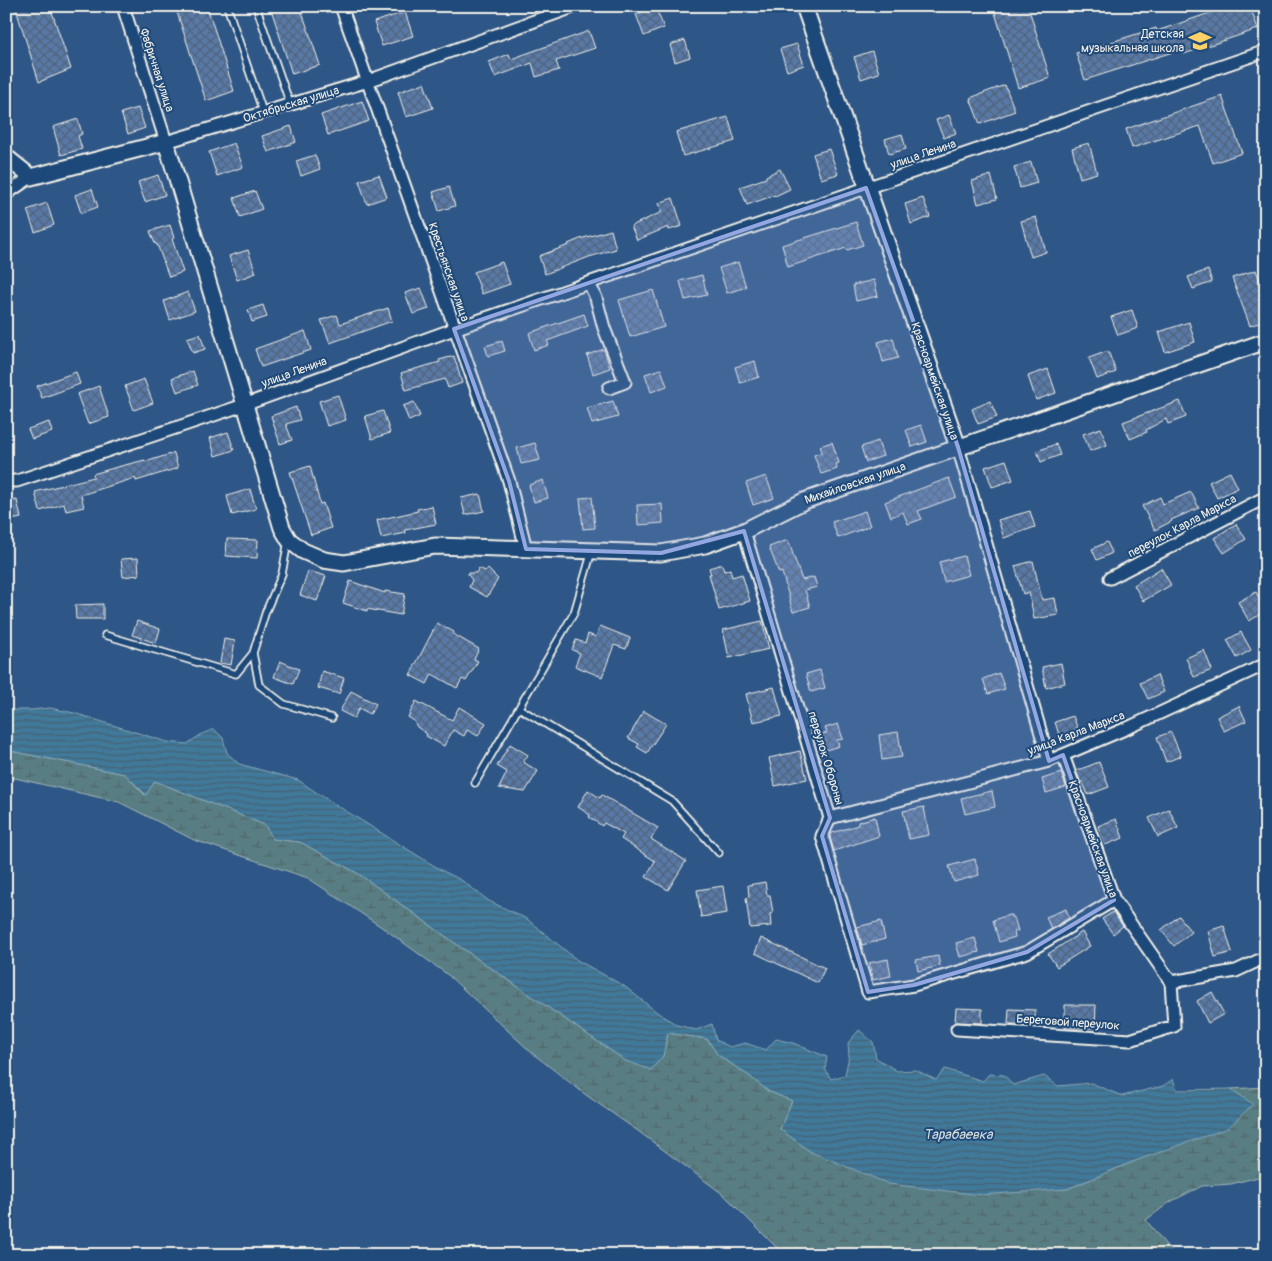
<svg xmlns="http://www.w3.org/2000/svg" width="1272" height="1261" font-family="Pangolin,sans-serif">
<defs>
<pattern id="wetland-marsh" width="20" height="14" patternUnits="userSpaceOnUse" patternTransform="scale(1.25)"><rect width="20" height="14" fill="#597e84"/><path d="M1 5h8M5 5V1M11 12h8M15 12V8" fill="none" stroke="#526668"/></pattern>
<pattern id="water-rules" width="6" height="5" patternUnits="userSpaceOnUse" patternTransform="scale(1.25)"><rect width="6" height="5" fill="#41799a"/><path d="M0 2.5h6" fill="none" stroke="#456070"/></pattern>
<pattern id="building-cross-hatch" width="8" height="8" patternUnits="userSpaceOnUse" patternTransform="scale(1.25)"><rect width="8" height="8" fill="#5879a7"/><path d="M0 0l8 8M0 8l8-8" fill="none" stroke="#51637b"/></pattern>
</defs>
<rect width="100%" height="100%" fill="#2e5787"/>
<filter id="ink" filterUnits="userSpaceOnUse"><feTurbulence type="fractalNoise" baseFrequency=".02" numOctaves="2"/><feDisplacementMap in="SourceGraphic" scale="10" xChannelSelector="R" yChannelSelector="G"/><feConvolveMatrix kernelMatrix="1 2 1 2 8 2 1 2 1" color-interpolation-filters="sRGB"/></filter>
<g filter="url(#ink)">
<!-- wetland -->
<path fill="url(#wetland-marsh)" stroke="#a6b8b6" d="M6 750 125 774 145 795 155 781 265 825 273 839 300 842 359 874 462 948 626 1061 663 1056 668 1033 707 1039 718 1055 748 1075 768 1091 792 1101 780 1129 811 1152 1067 1189 1135 1161 1252 1104 1231 1089 1266 1087V1178L1262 1176 1231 1184 1202 1186 1170 1202 1146 1220 1174 1255H784L724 1195 638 1131 586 1095 532 1053 448 975 386 930 308 878 194 840 119 802 6 776Z"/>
<!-- water -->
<path fill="url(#water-rules)" stroke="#89a9b9" d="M50 708 74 713 167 742 187 744 202 734 214 729 223 738 227 753 239 764 298 780 320 795 441 870 461 880 489 901 527 919 577 960 624 986 658 1013 677 1025 696 1030 712 1024 716 1040 730 1047 745 1043 766 1050 776 1039 793 1043 827 1057 825 1069 831 1079 845 1075 849 1056 848 1043 859 1030 873 1042 876 1058 897 1071 916 1070 936 1080 945 1069 983 1081 989 1074 1004 1075 1013 1085 1044 1076 1058 1086 1091 1083 1122 1096 1163 1086 1173 1079 1177 1090 1231 1089 1253 1104 1228 1128 1135 1161 1067 1189 981 1195 889 1184 811 1152 780 1129 792 1101 768 1091 748 1075 718 1055 707 1039 668 1033 663 1056 651 1070 626 1061 462 948 359 874 300 842 273 839 265 825 155 781 146 795 125 774 6 750V710H31Z"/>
<!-- building -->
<path fill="url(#building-cross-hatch)" stroke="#f4f1e8" d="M15 6H50L71 69 39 82Z
M175 6H207L234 91 206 101Z
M270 6H300L320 65 292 74Z
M655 6 664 28 644 36 636 14Z
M993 6H1028L1050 78 1018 88Z
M1230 6H1250L1258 29 1184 54 1182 49 1085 80 1076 53 1156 28 1157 31Z
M405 12 413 36 382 46 374 22Z
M589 31 595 48 556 61 559 70 536 77 532 63 495 77 489 62 509 54 511 59Z
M685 40 690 57 675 62 670 45Z
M797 44 804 65 787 71 780 49Z
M872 51 879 73 861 79 854 57Z
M424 83 433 108 406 117 398 92Z
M1005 85 1015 111 980 124 970 98Z
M1222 96 1242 153 1213 163 1200 126 1132 148 1126 129Z
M362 101 369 121 328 135 321 115Z
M138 108 145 128 128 134 121 113Z
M949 115 956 133 944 138 936 120Z
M728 117 735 141 683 156 676 132Z
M78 119 82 134 78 136 82 149 61 155 53 127Z
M291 126 296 142 268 152 262 136Z
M902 134 906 149 889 154 885 139Z
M234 143 243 167 217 176 209 152Z
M1089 143 1097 173 1080 178 1072 148Z
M829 149 838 174 821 179 813 154Z
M315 155 320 169 301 176 296 161Z
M1031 162 1037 183 1020 188 1014 167Z
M780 169 790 189 775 196V195L747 205 740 187 766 178V176Z
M158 175 165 195 145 202 138 182Z
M379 175 387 197 367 204 359 181Z
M991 175 997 199 978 204 972 181Z
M449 187 455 206 439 211 433 192Z
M92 189 98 207 81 213 75 195Z
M255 191 262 209 240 217 234 198Z
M673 198 682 226 669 230 668 227 637 240 631 226 662 212 659 203Z
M923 198 930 217 911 224 905 204Z
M47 203 54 225 35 232 27 210Z
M1036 217 1046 252 1031 257 1021 221Z
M856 222 863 245 847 250 846 248 788 267 782 245Z
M170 225 174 238 172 239 183 272 169 277 157 244H155L150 231Z
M611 230 616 249 589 257 545 274 539 256 569 245 568 244 580 239Z
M248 250 256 273 237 280 229 256Z
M502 262 510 284 482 294 474 272Z
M738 262 746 287 727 293 719 268Z
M1208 270 1212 282 1193 289 1188 277Z
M1256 270 1266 298V320L1250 326 1232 278Z
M702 275 707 295 685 300 680 281Z
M874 280 878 296 856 301 853 285Z
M421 288 429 309 413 314 405 293Z
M653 290 664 327 630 337 619 300Z
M188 292 195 311 170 320 164 301Z
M263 305 267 317 252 322 248 310Z
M388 308 392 321 330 343 321 320 337 315 340 324Z
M1132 310 1138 328 1118 335 1111 317Z
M584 314 588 326 547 341 549 345 534 350 529 333Z
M1189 322 1195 342 1165 352 1159 332Z
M305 331 311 350 261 367 255 349Z
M200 334 205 349 193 353 187 338Z
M893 338 898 358 883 362 878 342Z
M502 341 505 351 488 356 485 346Z
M604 349 610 368 593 374 587 355Z
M1108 351 1116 372 1097 379 1089 358Z
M454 356 462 383 448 388 445 379 406 390 401 373 440 362 439 360Z
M755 361 759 377 740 383 735 367Z
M661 369 667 386 651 392 645 374Z
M1048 369 1056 393 1036 400 1028 376Z
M193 371 198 385 177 392 172 378Z
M76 372 80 384 42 398 37 386Z
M144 379 153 403 134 410 125 386Z
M99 386 109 417 88 424 77 394Z
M338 395 346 420 327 426 319 401Z
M613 401 618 417 592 424 587 408Z
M990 401 997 417 978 424 972 409Z
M1180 401 1186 417 1168 424 1166 419 1146 430 1147 432 1130 439 1123 422Z
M414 402 420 416 409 421 403 406Z
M296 407 300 420 286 424 292 440 280 444 271 416Z
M383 411 390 433 372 439 365 416Z
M49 422 52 432 32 439 28 429Z
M921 425 927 442 912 447 906 430Z
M1101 428 1107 445 1090 451 1083 434Z
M228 432 234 450 215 456 210 438Z
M878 441 883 456 866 462 861 447Z
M832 442 839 463 836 464 837 469 821 474 814 455 822 452 820 446Z
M535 443 540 460 521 464 517 448Z
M1056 444 1060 455 1041 462 1037 451Z
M174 453 178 468 136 481 135 478 81 495 84 507 66 511 64 504 40 511 35 492 94 477 93 474 117 467 145 460V462Z
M1006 460 1013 480 992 487 985 467Z
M310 466 320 504 323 503 331 528 311 535 290 472Z
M1230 472 1238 488 1217 498 1209 482Z
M766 476 774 498 753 505 746 483Z
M949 478 956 497 918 511 922 519 908 524 903 512 891 517 885 502Z
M543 480 548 498 534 502 529 485Z
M250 489 256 509 232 515 227 496Z
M1191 492 1199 508 1171 520 1172 521 1155 530 1142 506 1160 497 1163 504Z
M480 494 484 511 465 515 461 498Z
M592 497 595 528 583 529 580 498Z
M17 500 21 518 6 521V502Z
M662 504 663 523 638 525 637 505Z
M432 506 436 524 405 530 406 533 381 538 377 520 418 511 417 509Z
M865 511 870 526 838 538 832 522Z
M1030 511 1035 527 1004 538 998 520Z
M1236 524 1246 539 1224 553 1214 538Z
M227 539 258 540 257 558 226 556Z
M788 540 802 580 814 577 817 587 805 590 810 607 793 612 782 572 779 573 769 547Z
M1107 542 1112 553 1097 560 1092 549Z
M964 556 969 575 944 582 939 562Z
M138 558 139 575 123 577 121 559Z
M1033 561 1042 600 1055 598 1058 615 1034 619 1029 592 1023 594 1015 566Z
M722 564 724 571 730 569 732 577 742 574 750 601 719 610 709 574H711L709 568Z
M479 568 485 571 488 569 498 579 487 597 469 587 472 580 467 573H476Z
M1161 568 1171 585 1143 601 1134 585Z
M308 571 326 576 317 601 300 595Z
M350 581 385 593V591L405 594 401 615 367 609V611L343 603Z
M1256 592 1266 611 1249 621 1238 602Z
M103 604V619H76L75 605Z
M137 621 160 629 156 643 132 635Z
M762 621 769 649 729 658 723 630Z
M437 623 454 632 453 634 479 649 474 659 478 661 466 681 462 679 457 688 432 674 427 684 410 675Z
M600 626 630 638 626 649 614 645 602 677 575 666 580 653 572 650 576 640 585 643 588 634 596 637Z
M1241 632 1251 650 1237 658 1227 640Z
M224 639 235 641 231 665 220 663Z
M1204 650 1212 670 1194 677 1186 658Z
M280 661 299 669 293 684 274 677Z
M1061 663 1065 683 1046 688 1042 667Z
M820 670 825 688 811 692 806 674Z
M322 671 344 678 339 694 318 688Z
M999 673 1005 689 988 694 983 679Z
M1157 675 1164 692 1148 699 1140 683Z
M774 687 782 716 753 722 746 694Z
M351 691 376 704 370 714 359 708 354 718 340 711Z
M416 701 452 720 459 707 486 723 478 736 467 730 464 736 453 730 444 746 426 736 427 734 417 727 414 721 408 717Z
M1239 706 1246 721 1224 731 1217 717Z
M644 711 666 724 647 753 637 747 639 744 628 738Z
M1073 716 1080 735 1061 741 1055 722Z
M838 724 843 739 837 740 839 746 826 750 821 734 827 733 825 728Z
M898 732 902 757 882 760 879 735Z
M1171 732 1181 756 1166 762 1157 737Z
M510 744 528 755 523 762 538 771 525 792 499 788 507 772 497 766Z
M800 751 807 779 775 786 769 758Z
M1099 762 1109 787 1088 795 1083 782 1081 783 1076 771Z
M1061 773 1066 787 1046 793 1042 779Z
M588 790 600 798 602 795 658 828 651 839 686 861 668 890 646 877 655 861 621 839 624 834 604 823 602 826 589 817 590 815 578 807Z
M992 791 995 807 965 814 961 798Z
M924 807 929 835 909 839 903 811Z
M1169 809 1178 828 1158 837 1149 818Z
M875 817 879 836 834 851 830 837 832 833 858 825V822Z
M1116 819 1123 838 1105 845 1098 826Z
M975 859 979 875 954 882 949 866Z
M765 882 767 895H770L773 913 770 914 771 926 750 928 746 898 749 897 748 885Z
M723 886 727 913 701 917 697 890Z
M1066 909 1069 918 1051 929 1046 917Z
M1113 912 1123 926 1113 934 1102 919Z
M1009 915H1011L1012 918 1014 917 1018 931 1014 932 1015 937 999 942 993 920Z
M1179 916 1191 932 1174 946 1161 930Z
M881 921 885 939 862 945 857 927Z
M1224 926 1232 952 1215 957 1208 931Z
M1082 932 1090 946 1057 967 1048 954Z
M761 938 825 968 818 983 755 953Z
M975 938 979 952 960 957 956 943Z
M938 956 940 966 918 971 916 960Z
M888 959 891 976 873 980 869 963Z
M1212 992 1224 1014 1208 1023 1197 1001Z
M1065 1005H1096L1095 1028H1065Z
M956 1008 982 1009V1023L955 1022Z
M1009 1009 1035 1010V1024H1008Z"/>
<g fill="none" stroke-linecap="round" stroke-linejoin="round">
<defs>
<path id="service" d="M227 6 263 112
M256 6 290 104
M288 541 282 574 266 611 253 653 259 685 284 704 332 718
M105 635 236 674 253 653
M519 708 672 801 719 853
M475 783 574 613 592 551"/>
<path id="minor" d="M123 6 166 142 368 81 576 6
M341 6 509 481 526 549
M6 194 31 177
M589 283 596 298 604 328 625 382 609 388
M958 447 1049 761
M6 481H17L244 405 454 329 1266 51
M744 531 830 818 822 836 868 992 914 985 1027 952 1114 900
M1110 578 1266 497
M830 818 1049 761 1132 726 1266 664
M1171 982 1236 971 1266 957
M957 1029 1130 1040 1174 1026 1171 982 1114 900 1063 755"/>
<path id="tertiary" d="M804 6 958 447
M6 157 31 177 166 142 282 528 289 540 303 551 324 560 344 563 435 546 661 553 705 545 744 531 804 501 1266 341"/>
</defs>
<!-- service casing -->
<use href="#service" stroke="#f4f1e8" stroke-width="9"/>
<!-- minor casing -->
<use href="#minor" stroke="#f4f1e8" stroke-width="15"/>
<!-- tertiary casing -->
<use href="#tertiary" stroke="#f4f1e8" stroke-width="19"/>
<!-- service -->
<use href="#service" stroke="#1f4a7a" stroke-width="5.5"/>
<!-- minor -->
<use href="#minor" stroke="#1f4a7a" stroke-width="11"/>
<!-- tertiary -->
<use href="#tertiary" stroke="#1f4a7a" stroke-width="15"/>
</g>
</g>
<!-- marked area -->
<path fill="#93a8e1" fill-opacity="0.2" stroke="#93a8e1" stroke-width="4" stroke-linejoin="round" d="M866 188 958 447 1049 761 1063 755 1114 900 1027 952 914 985 868 992 822 836 830 818 744 531 661 553 526 549 509 481 454 329Z"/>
<!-- icons -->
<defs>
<symbol id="school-bare" viewBox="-9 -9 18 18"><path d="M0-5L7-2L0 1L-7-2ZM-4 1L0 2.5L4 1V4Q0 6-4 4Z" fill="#ffd166" stroke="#1f4a7a" stroke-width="2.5" paint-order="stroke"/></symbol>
</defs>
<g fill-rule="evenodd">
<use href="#school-bare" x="1184" y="25" width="32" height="32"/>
</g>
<g text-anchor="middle" stroke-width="4" stroke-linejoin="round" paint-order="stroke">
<!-- poi labels -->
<g font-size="12" fill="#f4f1e8" stroke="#1f4a7a" text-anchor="end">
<text x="1184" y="38">Детская<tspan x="1184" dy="14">музыкальная школа</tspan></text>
</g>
<!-- street labels -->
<g font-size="12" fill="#f4f1e8" stroke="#1f4a7a">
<text transform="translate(157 70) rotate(72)" y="4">Фабричная улица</text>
<text transform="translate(291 104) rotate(-17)" y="4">Октябрьская улица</text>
<text transform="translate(923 154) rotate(-19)" y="4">улица Ленина</text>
<text transform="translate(449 272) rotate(71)" y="4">Крестьянская улица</text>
<text transform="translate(294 372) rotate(-20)" y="4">улица Ленина</text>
<text transform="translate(935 381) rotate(71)" y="4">Красноармейская улица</text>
<text transform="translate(855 483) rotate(-19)" y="4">Михайловская улица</text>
<text transform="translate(1182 526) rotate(-28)" y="4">переулок Карла Маркса</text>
<text transform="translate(1076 733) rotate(-21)" y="4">улица Карла Маркса</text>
<text transform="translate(826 758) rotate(73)" y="4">переулок Обороны</text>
<text transform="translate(1093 839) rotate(70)" y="4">Красноармейская улица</text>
<text transform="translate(1068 1022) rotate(4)" y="4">Береговой переулок</text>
</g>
<!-- water labels -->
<g font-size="14" font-style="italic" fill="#d9dfdc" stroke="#1f4a7a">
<text x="958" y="1139">Тарабаевка</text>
</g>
</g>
<!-- margin -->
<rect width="1272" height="1261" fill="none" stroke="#1f4a7a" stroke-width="25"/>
<rect x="12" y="12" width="1247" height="1236" fill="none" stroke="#f4f1e8" stroke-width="2" filter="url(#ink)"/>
</svg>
